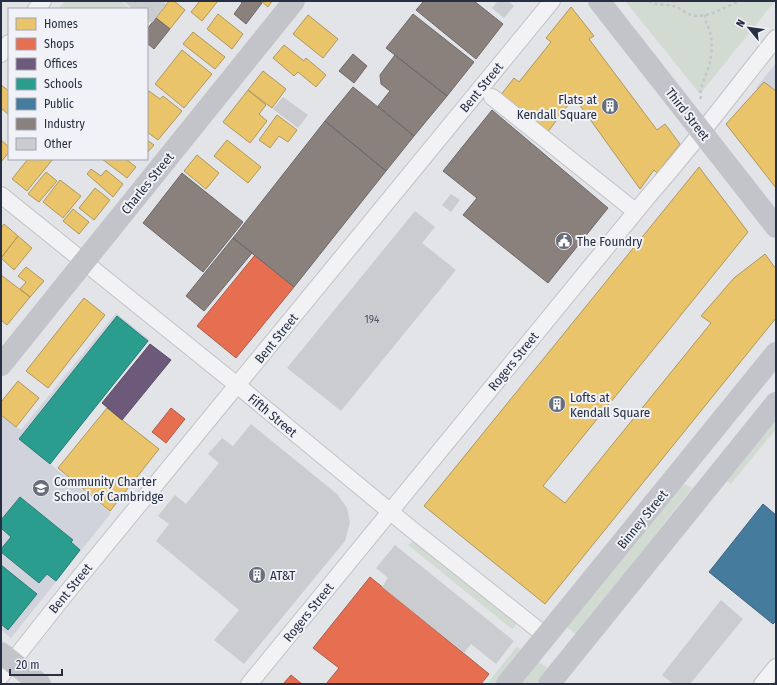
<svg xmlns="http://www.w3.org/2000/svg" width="777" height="685" font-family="'Fira Sans Condensed',sans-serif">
<rect width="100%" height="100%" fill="#e2e4e8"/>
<!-- built -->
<path fill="#d0d3db" d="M776 63V104L756 88Z
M116 313 150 340 50 464 111 513 11 638 1 630V416L21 430Z"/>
<!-- green -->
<path fill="#d2dbd2" d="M65 1H121L130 9H58Z
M625 1H775L700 94Z
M776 420V429L731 484 727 481Z
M683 483 692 488 576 634 567 627Z
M413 540 517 624 512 629 408 545Z
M517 646 522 652 496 684H487Z
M538 662 548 668 536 684H520Z"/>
<!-- homes -->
<path fill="#e9c46a" stroke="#af975e" d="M169 1H174L185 10 170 29 156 18Z
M200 1H218L202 21 191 12Z
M261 1H272L268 7Z
M571 7 594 36 589 39 657 130 665 124 680 144 657 173 654 170 640 189 574 97 547 133 500 96 514 78 519 82 551 42 546 38Z
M218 14 243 34 232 49 207 29Z
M308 15 338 39 323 58 293 34Z
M193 32 225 57 215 69 183 44Z
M284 45 304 61 306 58 326 75 316 87 298 72 294 76 273 58Z
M182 50 212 74 184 108 155 84Z
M263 71 286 89 272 108 248 90Z
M764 82 776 91V188L726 124Z
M1 85 9 91V115L1 108Z
M248 90 266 105 259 114 267 121 250 143 223 122Z
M149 91 160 99 163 96 182 111 158 140 147 132V94Z
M277 115 297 130 288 142 279 136 270 148 259 140Z
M1 140 9 147V152L1 162Z
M147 140 154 145 147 153Z
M227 140 261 167 248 183 214 156Z
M197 155 219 173 206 189 184 171Z
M28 159H53L27 191 12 179Z
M102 159H126L136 167 127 178Z
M699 167 748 232 543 486 565 503 711 323 701 316 734 278 765 254 776 269V318L545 604 424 506Z
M91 169 101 176 106 170 123 184 113 197 87 174Z
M46 172 57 181 39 202 28 194Z
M60 180 81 196 63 218 43 202Z
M95 188 110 200 94 220 79 208Z
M73 209 89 222 79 234 63 221Z
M4 224 18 236 1 258V228Z
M18 236 32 248 14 270 1 258Z
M26 267 44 281 30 297 20 289 26 282 18 276Z
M1 275 30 297 7 325 1 320Z
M84 298 105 315 48 388 26 371Z
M18 381 39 398 16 427 1 415V402Z
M107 408 159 449 110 511 58 468Z"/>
<!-- shops -->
<path fill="#e76f51" stroke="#ad5c4c" d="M255 255 294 287 236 358 197 326Z
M171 408 185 419 166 443 152 432Z
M370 577 489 674 481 684H326L339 668 313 648Z
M291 675 302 684H283Z"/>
<!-- offices -->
<path fill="#6d597a" stroke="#584c69" d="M150 344 171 360 122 420 102 403Z"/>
<!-- schools -->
<path fill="#2a9d8f" stroke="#297c78" d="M117 316 148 341 50 464 19 439Z
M20 497 73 540 71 542 80 550 56 581 47 574 39 583 1 552V549L11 537 1 528V520Z
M1 565 37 594 8 630 1 624Z"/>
<!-- public -->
<path fill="#457b9d" stroke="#3c6482" d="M763 504 776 515V621L773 624 709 572Z"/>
<!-- industry -->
<path fill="#8a817c" stroke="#6c686b" d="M240 1H259L262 3 246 24 234 14 242 3Z
M424 1H474L503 24 476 59 416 10Z
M413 14 474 62 447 96 386 48Z
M156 18 170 29 154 49 147 43V29Z
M353 54 367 66 354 83 339 71Z
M395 55 447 96 414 136 378 106 390 91 381 84 380 75Z
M353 87 414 136 386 171 325 121Z
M492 110 608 208 548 283 463 215 477 198 443 171Z
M325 121 386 171 294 287 233 238Z
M182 173 243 222 203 272 143 223Z
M233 238 252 253 204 311 186 296Z"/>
<!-- building -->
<path fill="#caccd0" d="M123 1H162L166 4 152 23 147 20V9H133Z
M498 1H508L514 6 504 18 492 8Z
M283 97 308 115 298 128 273 109Z
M451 194 460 200 451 212 442 205Z
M415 211 435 227 422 243 456 270 341 411 287 368Z
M251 424 337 494 347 508 350 522 345 541 244 664 214 640 239 610 156 541 169 524 158 516 175 495 186 504 219 463 208 454 222 438 233 446Z
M395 545 514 641 496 664 471 644 464 653 382 587 388 578 376 568Z
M721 600 743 619 690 684H673L662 675Z"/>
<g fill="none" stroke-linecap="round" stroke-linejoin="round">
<defs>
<path id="street" d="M36 9 43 1
M1 54 9 43
M492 97 630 207
M1 195 237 385 410 528 546 636
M1 676 69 590 552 1
M249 684 651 193C695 143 735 89 776 38
M762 684 776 667"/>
</defs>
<!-- street casing -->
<use href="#street" stroke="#c0c2c6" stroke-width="18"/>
<!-- path -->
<path stroke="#c4c5cb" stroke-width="2.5" stroke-dasharray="3 3" stroke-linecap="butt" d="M649 1C657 6 665 4 674 6 680 8 685 13 691 15 706 19 726 7 739 1
M701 99C698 86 710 70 711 57 712 48 712 40 710 32 708 25 705 22 705 14"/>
<!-- street -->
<use href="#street" stroke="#f2f2f4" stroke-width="16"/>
<!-- secondary -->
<path stroke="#c3c4ca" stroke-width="22" d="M599 1 776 227
M1 365 294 1
M1 653 40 684
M507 684 776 353
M549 684 776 403"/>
</g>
<!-- icons -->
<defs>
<symbol id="building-disc" viewBox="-11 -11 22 22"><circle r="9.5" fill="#686e7c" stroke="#f0f2f7"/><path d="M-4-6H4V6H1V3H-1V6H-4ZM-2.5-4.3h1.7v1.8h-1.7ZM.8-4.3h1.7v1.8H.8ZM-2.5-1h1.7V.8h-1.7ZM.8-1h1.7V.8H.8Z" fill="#fff"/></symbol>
<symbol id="civic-disc" viewBox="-11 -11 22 22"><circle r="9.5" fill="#686e7c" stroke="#f0f2f7"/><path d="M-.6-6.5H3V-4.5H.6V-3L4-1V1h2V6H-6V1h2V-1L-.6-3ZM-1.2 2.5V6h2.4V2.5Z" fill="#fff"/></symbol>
<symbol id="school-disc" viewBox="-11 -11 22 22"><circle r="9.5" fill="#686e7c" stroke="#f0f2f7"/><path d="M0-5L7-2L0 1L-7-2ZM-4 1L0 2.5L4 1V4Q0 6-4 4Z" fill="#fff"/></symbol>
</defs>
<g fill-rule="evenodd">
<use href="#building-disc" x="600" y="96" width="20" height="20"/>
<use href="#civic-disc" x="554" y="231" width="20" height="20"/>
<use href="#building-disc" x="547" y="394" width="20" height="20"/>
<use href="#school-disc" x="31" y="478" width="20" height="20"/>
<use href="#building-disc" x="247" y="565" width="20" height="20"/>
</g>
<g text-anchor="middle" stroke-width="4" stroke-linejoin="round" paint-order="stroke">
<!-- number labels -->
<g font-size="11" fill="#505766">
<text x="372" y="323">194</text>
</g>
<!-- street labels -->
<g font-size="13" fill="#272f42" stroke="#f0f2f7">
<text transform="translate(481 87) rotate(-51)" y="5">Bent Street</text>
<text transform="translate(688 114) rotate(52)" y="5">Third Street</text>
<text transform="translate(147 183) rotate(-51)" y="5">Charles Street</text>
<text transform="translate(276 338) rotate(-51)" y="5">Bent Street</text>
<text transform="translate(513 361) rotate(-51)" y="5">Rogers Street</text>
<text transform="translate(273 415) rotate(40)" y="5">Fifth Street</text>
<text transform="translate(642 519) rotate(-51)" y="5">Binney Street</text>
<text transform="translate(70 588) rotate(-51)" y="5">Bent Street</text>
<text transform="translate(308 612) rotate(-51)" y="5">Rogers Street</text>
</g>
<!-- poi labels -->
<g font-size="13" fill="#272f42" stroke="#f0f2f7" text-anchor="start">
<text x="597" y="104" text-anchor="end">Flats at<tspan x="597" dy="15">Kendall Square</tspan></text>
<text x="577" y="246">The Foundry</text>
<text x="570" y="402">Lofts at<tspan x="570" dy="15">Kendall Square</tspan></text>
<text x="54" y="486">Community Charter<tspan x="54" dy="15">School of Cambridge</tspan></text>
<text x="270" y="580">AT&amp;T</text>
</g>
</g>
<!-- border -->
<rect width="777" height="685" fill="none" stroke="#272f42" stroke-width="4"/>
<!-- legend -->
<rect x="8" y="8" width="140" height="152" fill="#f0f2f7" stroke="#a0a4af"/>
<rect x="16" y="18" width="20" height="12" fill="#e9c46a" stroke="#a0a4af"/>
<text x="44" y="28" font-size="12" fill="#272f42">Homes</text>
<rect x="16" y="38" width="20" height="12" fill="#e76f51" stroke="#a0a4af"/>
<text x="44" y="48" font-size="12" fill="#272f42">Shops</text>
<rect x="16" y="58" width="20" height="12" fill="#6d597a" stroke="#a0a4af"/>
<text x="44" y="68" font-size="12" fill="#272f42">Offices</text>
<rect x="16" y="78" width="20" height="12" fill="#2a9d8f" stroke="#a0a4af"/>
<text x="44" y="88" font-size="12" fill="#272f42">Schools</text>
<rect x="16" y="98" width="20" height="12" fill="#457b9d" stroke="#a0a4af"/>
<text x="44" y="108" font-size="12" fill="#272f42">Public</text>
<rect x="16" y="118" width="20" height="12" fill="#8a817c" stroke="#a0a4af"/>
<text x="44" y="128" font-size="12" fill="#272f42">Industry</text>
<rect x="16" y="138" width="20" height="12" fill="#caccd0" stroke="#a0a4af"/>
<text x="44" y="148" font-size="12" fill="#272f42">Other</text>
<!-- north arrow -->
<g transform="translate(749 28) rotate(299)" stroke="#f0f2f7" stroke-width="3" paint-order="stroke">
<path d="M0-3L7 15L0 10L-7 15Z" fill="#272f42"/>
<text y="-6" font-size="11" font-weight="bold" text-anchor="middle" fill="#272f42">N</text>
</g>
<!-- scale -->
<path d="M10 669v6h52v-6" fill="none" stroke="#272f42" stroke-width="2"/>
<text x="16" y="669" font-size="12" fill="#272f42" stroke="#f0f2f7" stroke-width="3" paint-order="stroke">20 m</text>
</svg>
